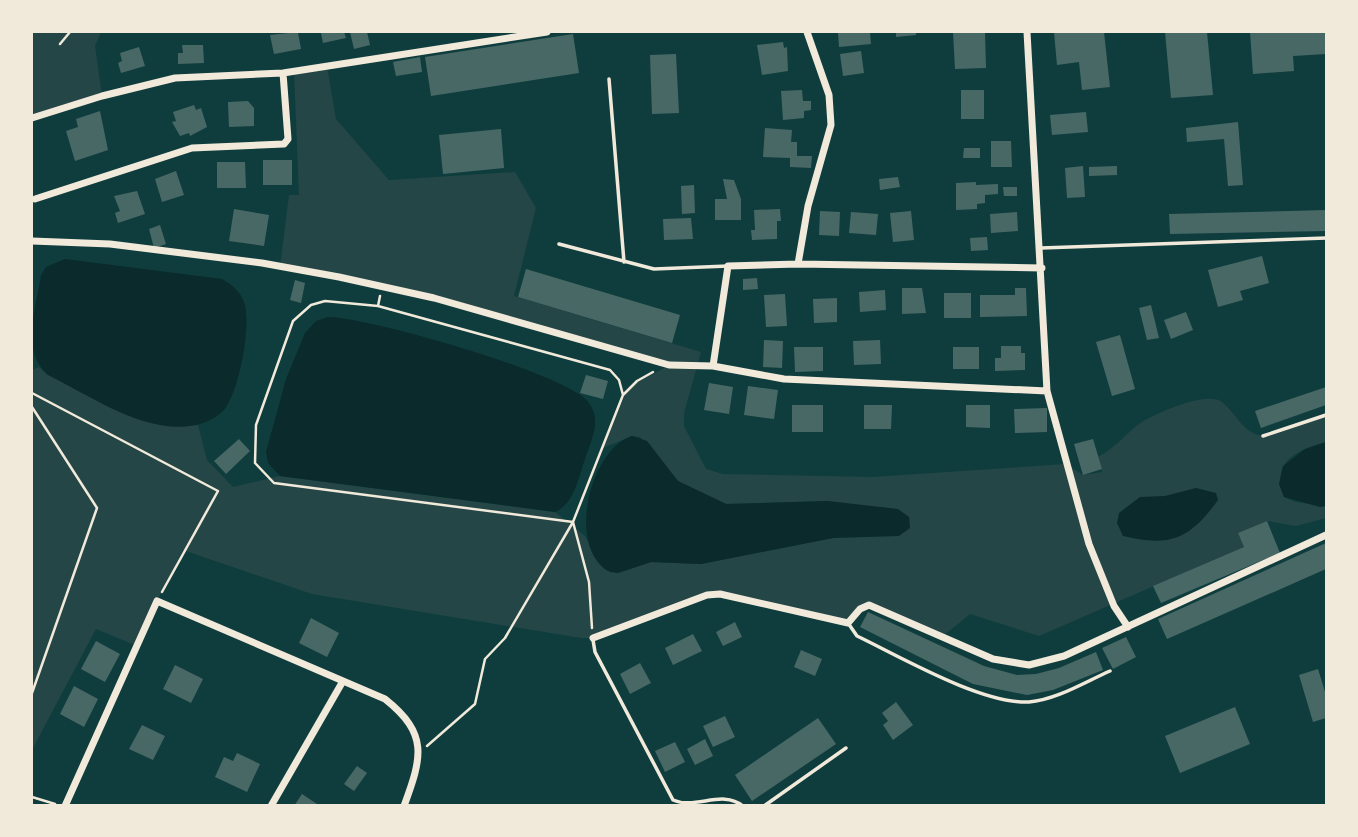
<svg xmlns="http://www.w3.org/2000/svg" width="1358" height="837" font-family="Manrope,sans-serif">
<rect width="100%" height="100%" fill="#0f3d3e"/>
<!-- green -->
<path fill="#244646" d="M32 32H101L95 46 102 96 32 118Z
M327 66 336 119 389 180 515 172 536 208 514 296 701 352 684 413V426L706 469 723 474 873 477 1066 464 1083 475 1102 472 1098 457C1113 449 1124 437 1136 426 1150 415 1207 390 1222 402 1238 415 1242 433 1263 436L1326 415V442C1296 450 1271 462 1284 497L1296 502 1326 506V518L1296 526 1267 521 1238 533 1244 547 1039 636 970 614 942 637 869 605 848 623 720 594 593 638H581L312 594 183 550 135 645 96 629 32 750V370L39 367 48 375C97 399 142 428 198 425L207 460 233 487 280 476 555 512 585 536 604 569 624 571 651 562 701 564 833 538 828 501 726 504 678 481 640 437 632 436 601 449 629 387 668 366 434 298 280 267 289 195H299L294 71Z"/>
<!-- water -->
<path fill="#0a2a2b" d="M65 259 222 279C232 285 240 291 244 302 252 324 239 394 223 411 217 417 208 422 200 424 149 438 91 396 48 375 20 350 36 309 41 275L46 267Z
M328 317C367 317 569 374 589 403 602 421 591 440 585 459 578 478 575 503 555 512L280 476 268 463 266 452 286 379 305 333 316 321Z
M632 436 647 441 678 481 726 504 828 501 898 509 909 517 910 528 899 536 833 538 701 564 651 562 618 573 610 572C565 548 590 449 632 436Z
M1326 442V506L1320 507 1284 497 1279 484 1283 466 1305 449Z
M1196 488 1216 493 1218 500C1189 540 1170 547 1123 536L1117 523 1119 513 1140 497 1165 496Z"/>
<!-- building -->
<path fill="#486865" d="M298 32 301 49 274 54 270 35Z
M344 32 346 38 323 43 321 33Z
M350 32H367L370 45 354 49Z
M838 32H870L871 44 839 47Z
M896 32H916V35L896 37Z
M953 32H985L986 68 955 69Z
M1054 32H1104L1110 87 1082 90 1079 62 1057 65Z
M1165 32H1207L1213 95 1171 98Z
M1250 32H1326V54L1293 56 1294 71 1253 74Z
M573 34 579 73 431 96 425 57Z
M783 42 784 48 787 47 788 71 762 75 757 45Z
M182 45H203L204 63 178 64V53H183Z
M139 47 145 66 121 73 118 63 122 61 120 53Z
M861 51 864 73 843 76 840 54Z
M676 54 679 113 652 114 650 55Z
M420 57 422 72 396 76 393 62Z
M802 90 803 101H811V110L804 111V118L783 120 781 91Z
M961 90H984V119H961Z
M248 101 254 108V126L229 127 228 102Z
M194 105 196 110 201 108 207 127 190 136 189 133 180 136 172 122 176 121 173 112Z
M100 111 108 150 75 161 66 131 78 127 76 119Z
M1086 112 1088 132 1052 135 1050 115Z
M1238 122 1243 185 1228 186 1224 139 1187 142 1186 128Z
M765 128 792 130 791 142H797V156H812L811 168 790 167V158L763 157Z
M501 129 504 168 443 174 439 135Z
M991 141H1011L1012 167H991Z
M964 148H980V158H963Z
M263 160H292V185H263Z
M217 162H245L246 188H217Z
M1083 166 1085 197 1067 198 1065 168Z
M1117 166V175L1089 176V167Z
M176 171 184 195 162 202 155 179Z
M898 177 900 187 880 190 879 179Z
M723 179 734 180 741 199V220H715V199H727Z
M976 182V185L998 184V194L985 195V203L977 204V209L956 210V183Z
M694 185 695 213 682 214 681 186Z
M1003 187H1017V196H1004Z
M137 191 145 214 118 223 115 213 120 211 114 196Z
M234 209 269 215 264 246 229 241Z
M780 209 781 221H777V239L752 240 751 230H755L754 210Z
M1326 210V231L1170 234 1169 214Z
M820 211 840 212 839 236 819 235Z
M911 211 914 240 893 242 890 213Z
M851 212 878 214 876 235 849 233Z
M1017 212 1018 231 991 233 990 214Z
M691 218 693 239 664 240 663 219Z
M160 225 166 244 154 248 149 229Z
M987 237 988 250 971 251 970 238Z
M1262 256 1269 283 1240 291 1243 300 1218 307 1208 270Z
M526 269 680 315 672 343 518 297Z
M757 278 758 289 743 290V279Z
M295 280 305 283 301 303 290 300Z
M902 288H922L926 313 902 314Z
M1015 288H1026L1027 316 980 317V295H1015Z
M885 290 886 310 860 312 859 292Z
M944 293H971V318H944Z
M785 294 787 326 766 327 764 295Z
M837 298V322L814 323 813 299Z
M1151 305 1159 338 1147 340 1139 308Z
M1186 312 1193 330 1171 339 1164 320Z
M1120 335 1135 389 1112 396 1096 342Z
M764 340 783 341 782 368 763 367Z
M880 340 881 364 854 365 853 341Z
M1001 346H1021V353H1025V370L995 371V358H1001Z
M794 347H823V371L795 372Z
M953 347H979V369H953Z
M586 375 608 381 603 399 580 393Z
M709 383 733 387 729 414 704 410Z
M748 386 778 390 774 419 744 415Z
M1326 387V405L1261 428 1255 411Z
M792 405H823V432H792Z
M864 405H892L891 429H864Z
M966 405H990V428L966 427Z
M1047 408V432L1015 433 1014 409Z
M239 439 250 451 226 474 214 461Z
M1093 439 1102 469 1083 475 1074 444Z
M1267 521 1280 553 1161 603 1153 586 1244 547 1238 533Z
M1326 543V569L1167 639 1158 619Z
M868 612 984 666 1017 675 1036 674 1059 668 1096 652 1103 670 1053 690 1027 695 973 684 860 627Z
M311 618 339 633 327 657 299 643Z
M735 622 742 637 723 646 716 632Z
M693 634 702 651 673 665 665 648Z
M1126 637 1136 657 1113 669 1102 648Z
M96 641 120 654 105 682 81 669Z
M801 650 822 659 815 676 794 667Z
M640 663 651 683 630 694 620 674Z
M175 665 203 679 191 703 163 689Z
M1318 669 1326 695V718L1313 722 1299 675Z
M74 686 98 699 84 727 60 714Z
M896 702 913 725 893 740 883 725 888 721 882 713Z
M1235 707 1250 744 1180 773 1165 736Z
M725 716 735 737 713 747 703 726Z
M818 718 836 744 752 801 735 775Z
M142 725 165 736 153 760 129 749Z
M705 739 713 756 695 765 687 749Z
M675 742 685 762 665 772 655 751Z
M237 753 260 764 247 792 215 777 224 757 233 761Z
M357 766 367 773 354 791 344 784Z
M302 794 320 806H294Z"/>
<g fill="none" stroke-linecap="round" stroke-linejoin="round">
<!-- path -->
<path stroke="#f1e9da" stroke-width="2.5" d="M60 44 70 32
M380 296 378 306 610 370 619 380 623 395
M378 306 325 301 311 305 293 321 256 425 255 463 274 483 573 522 623 395 637 381 653 372
M32 393 218 491 162 592
M32 407 97 508 32 693
M427 746 475 704 485 659 505 638 573 522 589 582 592 628
M32 797 55 804"/>
<!-- service -->
<path stroke="#f1e9da" stroke-width="3.5" d="M609 79 624 262
M559 244 654 269 728 266
M1041 248 1326 238
M1263 436 1326 415
M848 623 857 636C901 657 981 704 1029 702 1056 700 1085 682 1110 671
M593 640 595 652 673 800C696 810 722 789 743 806
M764 806 846 748"/>
<!-- minor -->
<path stroke="#f1e9da" stroke-width="7" d="M1027 32 1047 391 1089 544 1114 606 1128 627
M32 118 102 96 175 78 283 73 547 32
M35 199 192 148 284 144 288 139 283 73
M32 241 110 244 262 263 339 277 434 298 669 365 713 366 784 379 1047 391
M798 264 808 206 831 125 829 95 807 32
M713 366 728 266 798 264 1042 268
M593 638 707 595 720 594 848 623 860 609 869 605 993 659 1029 665 1064 656 1326 535
M65 806 157 601 385 699C429 734 422 757 404 806
M271 806 343 681"/>
</g>
<!-- border -->
<rect width="1358" height="837" fill="none" stroke="#f1e9da" stroke-width="66"/>
</svg>
